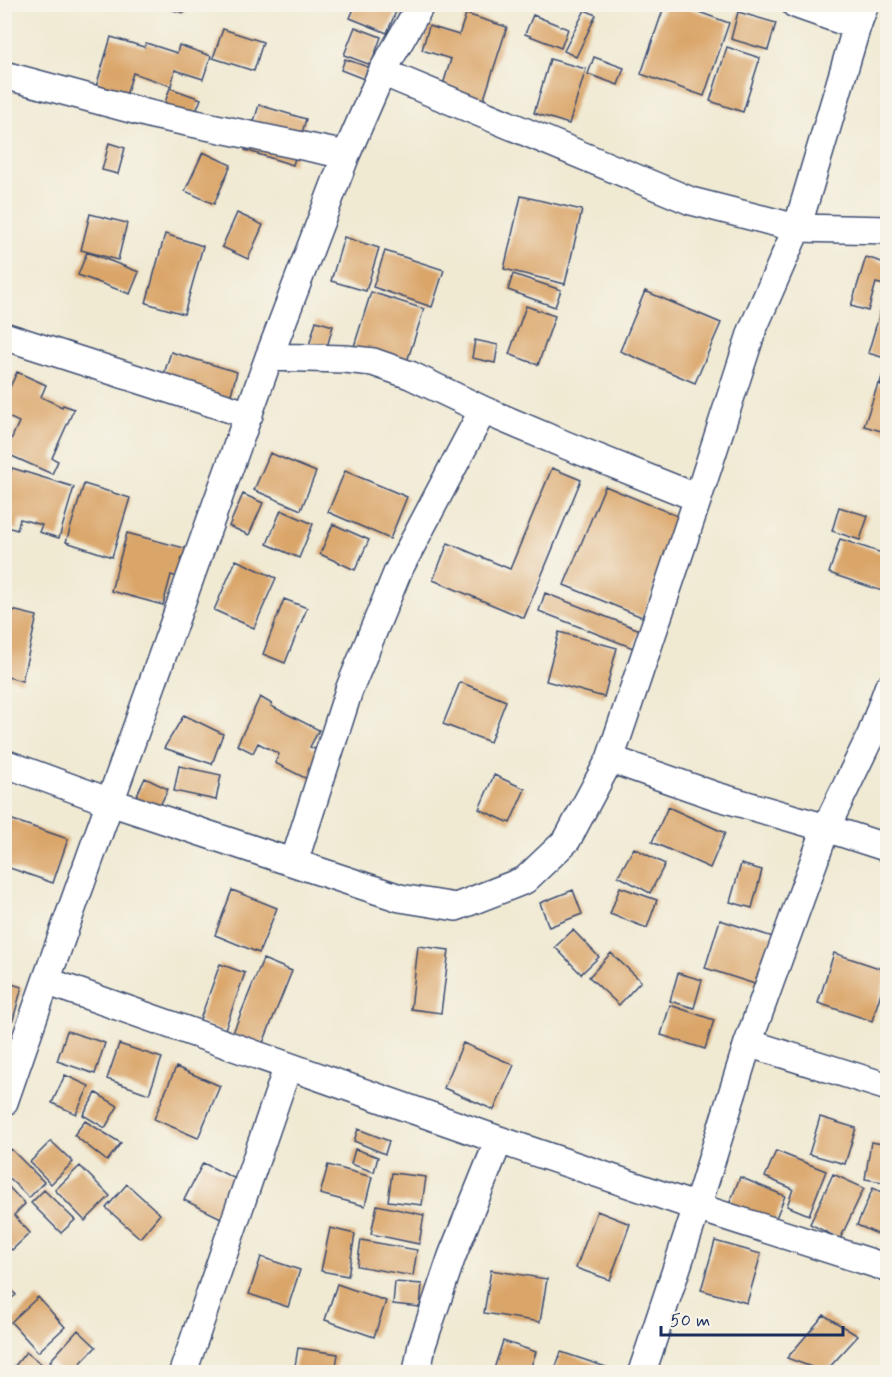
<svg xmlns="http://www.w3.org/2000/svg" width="892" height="1377" font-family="Mynerve,sans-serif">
<rect width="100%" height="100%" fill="#f7f3e8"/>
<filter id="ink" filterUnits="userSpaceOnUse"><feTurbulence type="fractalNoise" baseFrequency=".0167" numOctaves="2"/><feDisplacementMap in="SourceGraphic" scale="12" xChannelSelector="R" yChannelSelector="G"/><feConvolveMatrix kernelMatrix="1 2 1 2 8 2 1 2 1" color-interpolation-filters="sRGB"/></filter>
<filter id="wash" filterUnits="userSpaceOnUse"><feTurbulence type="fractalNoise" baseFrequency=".008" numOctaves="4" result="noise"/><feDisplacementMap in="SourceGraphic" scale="24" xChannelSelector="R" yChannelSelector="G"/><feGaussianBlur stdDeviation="1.35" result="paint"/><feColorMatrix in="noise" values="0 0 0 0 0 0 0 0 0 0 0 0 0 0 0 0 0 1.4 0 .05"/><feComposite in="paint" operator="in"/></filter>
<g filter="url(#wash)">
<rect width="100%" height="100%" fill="#f0ead3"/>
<g id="blocks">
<!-- building -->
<path fill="#daa569" d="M152 4H186L184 13Z
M356 4H387L397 9 387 33 350 18Z
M665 4H677L729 23 704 96 641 74Z
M585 10 596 15 576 57 564 51Z
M738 12 776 23 768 50 731 39Z
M466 14 507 27 482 105 441 91 451 59 422 50 429 26 459 35Z
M533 15 568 29 561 48 525 34Z
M355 27 381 37 371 65 344 55Z
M223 29 263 42 254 71 213 58Z
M111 37 144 47 146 43 177 53 179 45 211 56 203 79 175 70 171 86 133 73 125 99 95 90Z
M727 47 760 58 743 112 710 101Z
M594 57 624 68 618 85 588 74Z
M345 59 368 67 364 79 341 70Z
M550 59 586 69 569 124 534 113Z
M170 88 201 99 193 119 163 108Z
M259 105 306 119 293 165 245 150Z
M109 143 125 148 118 174 102 170Z
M203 152 231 165 214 204 185 191Z
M521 196 582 210 565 284 504 269Z
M237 213 263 225 248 259 222 247Z
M90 214 127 223 118 260 81 250Z
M165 234 203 246 184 314 146 303Z
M344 237 379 248 366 291 331 281Z
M385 251 444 270 432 307 373 287Z
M87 252 139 272 130 294 78 275Z
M866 257 888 264V286L876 283 868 311 851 306Z
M513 274 561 290 555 307 508 290Z
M887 289H888V359L868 353Z
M645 291 721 323 695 383 620 351Z
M371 292 424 309 403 374 351 356Z
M526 306 555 316 538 365 509 354Z
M316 321 333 326 325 354 308 349Z
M475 340 498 345 495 363 472 358Z
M171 352 237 372 230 398 160 386Z
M887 361H888V385L880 383Z
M17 372 46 385 41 397 62 407 63 405 74 409 52 458 58 461 52 474 5 453 19 422 4 415V400Z
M878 384 888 387V433L864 426Z
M270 453 316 472 301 510 254 490Z
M12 468 74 487 59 538 39 532 42 525 20 519 17 530 4 526V492Z
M552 468 581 480 524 618 433 580 448 543 510 569Z
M345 471 407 497 390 539 328 512Z
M84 484 130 498 112 557 66 542Z
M605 486 682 518 642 617 564 585Z
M243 494 263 503 249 535 229 526Z
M839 507 868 516 860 540 832 531Z
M281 510 313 524 299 558 267 544Z
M333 524 369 540 355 570 320 554Z
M127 533 188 549 181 578 171 575 163 605 111 591Z
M840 539 888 555V593L829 573Z
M236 560 276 578 254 628 214 610Z
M545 593 640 630 633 648 539 611Z
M284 599 307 608 285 663 263 654Z
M4 608 37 616 22 681 4 676Z
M559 632 617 648 604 697 546 681Z
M460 682 506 701 490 742 443 724Z
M260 697 272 704 271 706 319 730 310 747 324 753 311 781 275 763 279 754 258 743 253 753 237 745Z
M184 715 223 734 212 764 164 748Z
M179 766 221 775 216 800 174 791Z
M494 775 525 789 510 823 479 809Z
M145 778 168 789 158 810 135 799Z
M668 807 725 833 710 868 652 842Z
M4 817 68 839 53 883 4 866Z
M634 848 665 864 650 893 618 876Z
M741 864 762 870 752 908 730 902Z
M620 887 657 900 647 928 610 914Z
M232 890 277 908 259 953 215 935Z
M573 890 582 914 549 927 540 903Z
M720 920 773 937 758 985 705 968Z
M573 930 599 957 581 974 555 947Z
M418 946 449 950 441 1013 411 1009Z
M611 953 641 981 619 1005 589 977Z
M834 953 888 971 872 1021 818 1003Z
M263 959 292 971 261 1048 232 1035Z
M220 964 245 973 224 1032 199 1022Z
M678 973 702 980 694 1008 670 1001Z
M4 982 22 987 13 1020 4 1017Z
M670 1005 714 1020 705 1049 661 1035Z
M67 1031 105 1043 95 1074 57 1061Z
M4 1032 17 1041 4 1060Z
M463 1043 514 1065 494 1110 444 1088Z
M119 1044 162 1058 149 1094 107 1079Z
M176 1067 220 1086 198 1138 154 1119Z
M65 1075 89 1086 76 1114 52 1103Z
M96 1093 118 1106 105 1128 83 1115Z
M820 1117 856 1128 845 1164 809 1154Z
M85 1121 121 1143 107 1161 74 1135Z
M358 1129 389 1141 385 1154 354 1141Z
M51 1141 73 1162 51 1184 30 1162Z
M871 1142 888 1145V1183L865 1179Z
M11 1149 44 1182 29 1198 4 1173V1156Z
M355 1149 378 1157 374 1172 351 1164Z
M776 1151 826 1171 809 1215 787 1206 793 1189 765 1177Z
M203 1163 240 1181 221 1218 184 1200Z
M328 1165 372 1177 365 1206 320 1194Z
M80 1166 110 1196 85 1221 55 1190Z
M392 1173 426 1177 422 1205 388 1201Z
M833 1174 864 1188 840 1239 810 1224Z
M740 1177 785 1196 773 1225 728 1207Z
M4 1182 25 1204 14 1215 30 1233 12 1250 4 1242Z
M127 1184 160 1214 140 1238 106 1208Z
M873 1188 888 1195V1223L882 1236 857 1225Z
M44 1190 75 1220 61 1233 31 1203Z
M377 1205 424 1215 419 1244 371 1234Z
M597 1211 630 1224 610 1280 576 1268Z
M330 1228 355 1234 348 1276 321 1271Z
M361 1240 417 1250 413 1276 357 1266Z
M715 1241 761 1254 747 1303 701 1290Z
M261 1257 300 1270 288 1307 249 1294Z
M491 1270 547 1279 540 1322 484 1313Z
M4 1282 16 1295 4 1304Z
M395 1282 422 1284 420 1307 393 1304Z
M337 1284 386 1301 374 1337 325 1320Z
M38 1297 65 1327 38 1352 11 1322Z
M824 1315 858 1336 825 1372 787 1358Z
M78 1330 96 1347 72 1372H62L50 1361Z
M503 1341 536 1352 529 1372H493Z
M298 1348 338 1354 335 1372H294Z
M26 1352 52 1372H10Z
M561 1352 621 1372H554Z"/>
</g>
</g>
<g filter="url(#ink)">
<use href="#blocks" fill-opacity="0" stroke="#3b4b70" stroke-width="1.5"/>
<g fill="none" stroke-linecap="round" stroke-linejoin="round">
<defs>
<path id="minor" d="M795 4 857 26
M382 72 691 201 797 228 888 230
M4 75 153 115 346 155
M4 336 249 415
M269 357 345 359 373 362 410 375 483 410 568 446 698 498
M610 759 716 796 826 828 888 848
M4 763 110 802 400 898 456 907 525 880 567 840 610 759 698 498 752 331 797 228 857 26 865 4
M294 862 349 690 398 571 483 410
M46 981 499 1140 697 1207 888 1268
M748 1043 888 1087
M4 1102 46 981 269 357 346 155 382 72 421 4
M183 1372 288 1066
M417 1372 422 1345 452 1256 499 1140
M642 1372 697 1207 748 1043 826 828 871 735 888 688"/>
</defs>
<!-- minor casing -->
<use href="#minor" stroke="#3b4b70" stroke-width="30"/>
<!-- minor -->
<use href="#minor" stroke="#fff" stroke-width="27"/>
</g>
</g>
<!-- margin -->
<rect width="892" height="1377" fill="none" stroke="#f7f3e8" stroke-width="24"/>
<!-- scale -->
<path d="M661 1326v9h182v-9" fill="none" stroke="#1b2f5e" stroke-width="3"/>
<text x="670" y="1326" font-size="18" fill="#1b2f5e" stroke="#f7f3e8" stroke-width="4.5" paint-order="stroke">50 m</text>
</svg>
